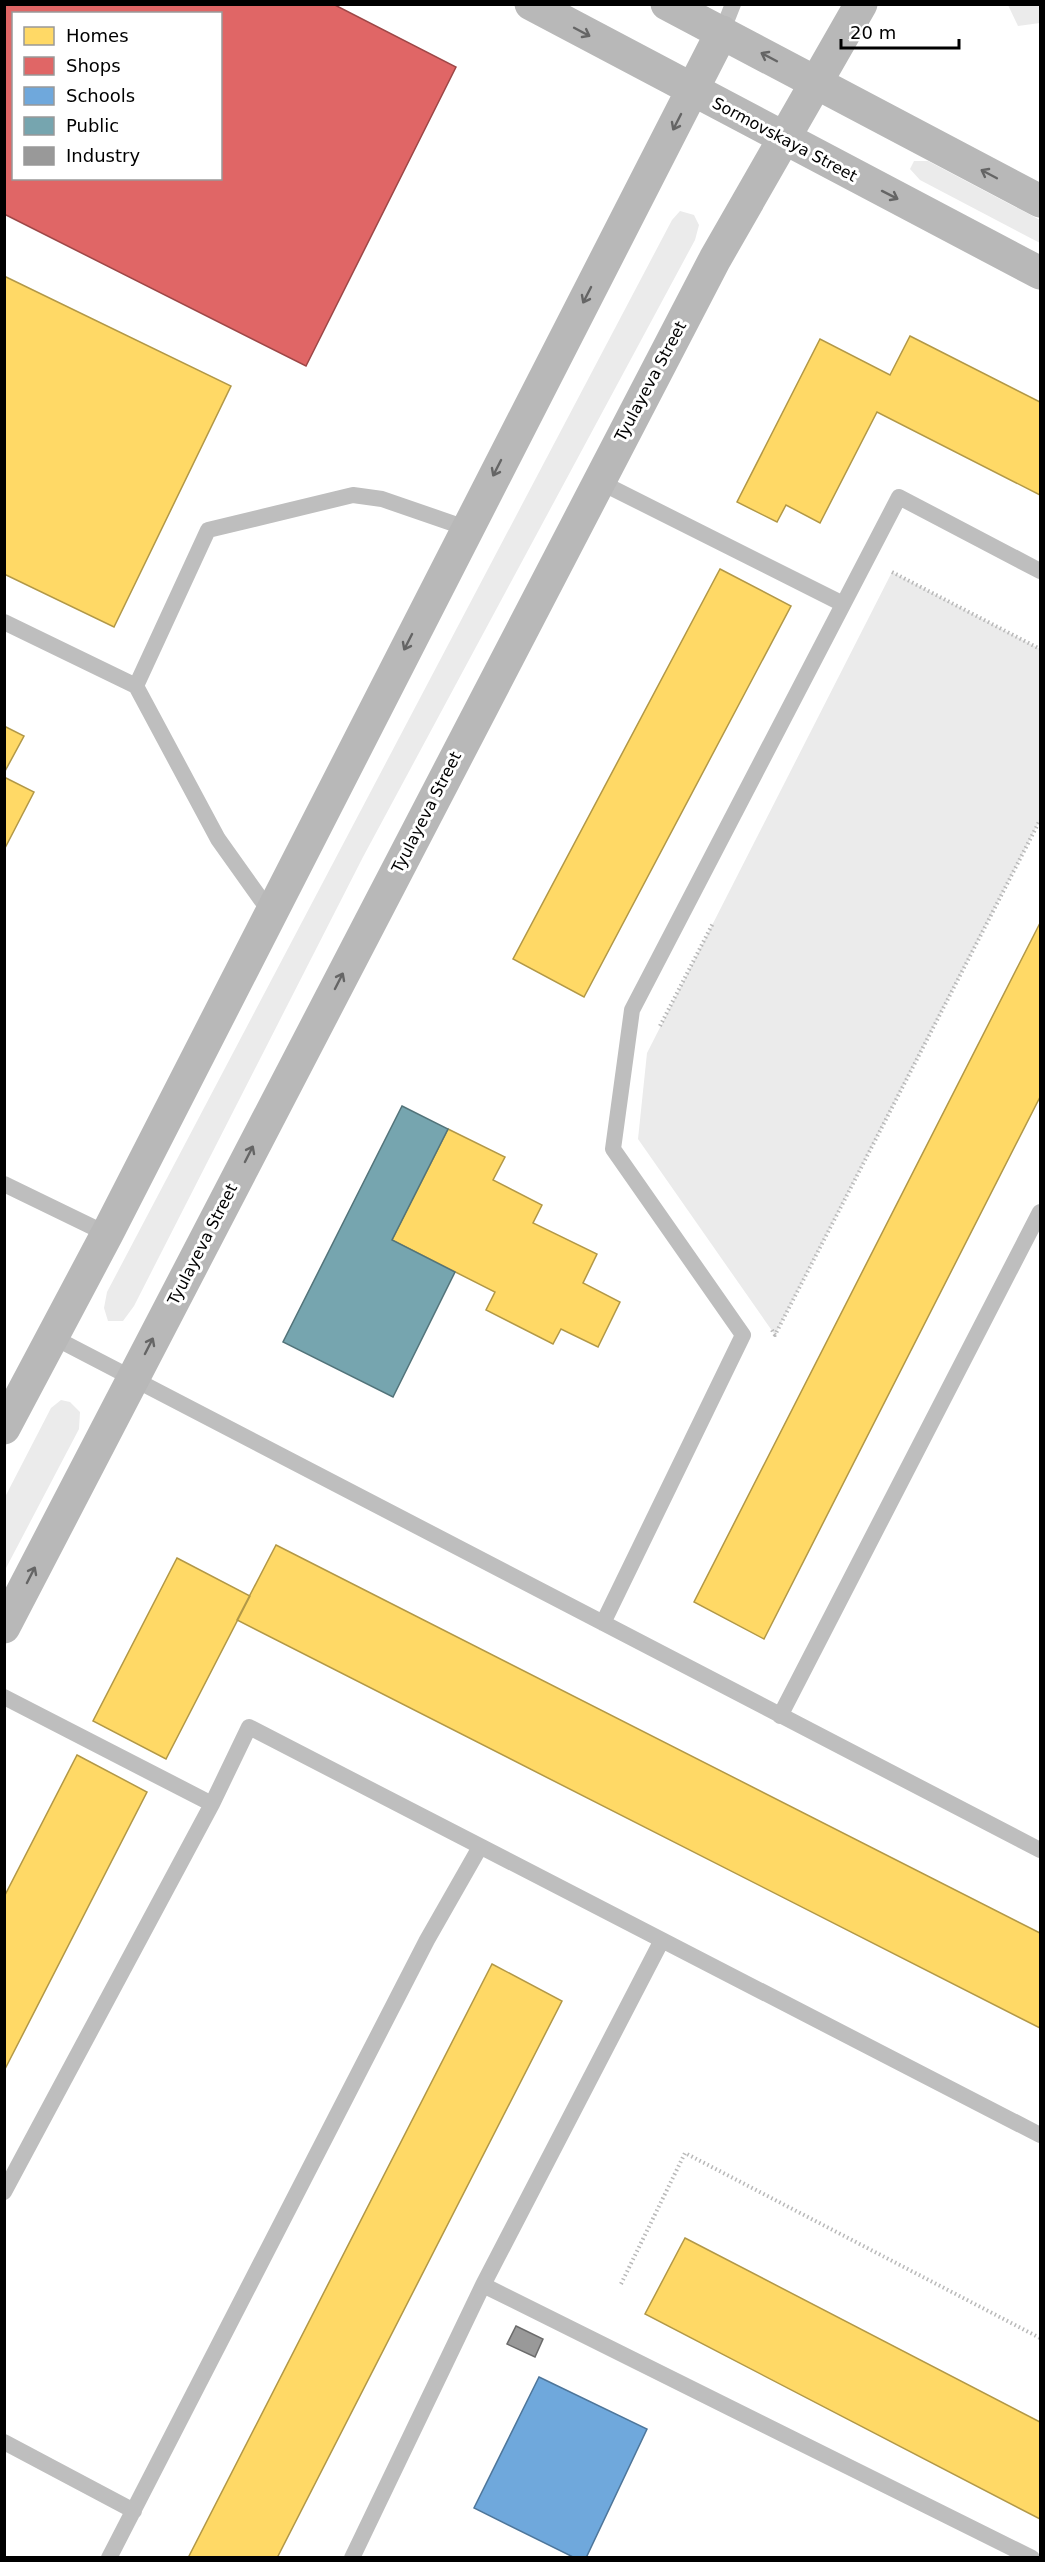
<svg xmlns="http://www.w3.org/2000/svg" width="1045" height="2562" font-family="'DejaVu Sans',sans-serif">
<rect width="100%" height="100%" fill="#fff"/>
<!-- green -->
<path fill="#ebebeb" d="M1008 5H1040V23L1018 26Z
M914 161H928L1040 220V243L920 180 910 169Z
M680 211 694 215 699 225 695 240 363 857 134 1306 123 1321H108L104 1308 107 1292 672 220Z
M892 572 1040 649V820L775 1335 638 1139 647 1053Z
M61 1400 70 1402 80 1412 79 1429 5 1570V1497L51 1408Z"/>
<!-- homes -->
<path fill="#ffd966" stroke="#b29847" stroke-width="1.5" d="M4 276 231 386 114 627 4 574Z
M910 336 1040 402V495L877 412 820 523 786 505 777 522 737 502 820 339 890 375Z
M720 569 791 606 584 997 513 959Z
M4 726 24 736 4 773Z
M4 777 34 792 4 850Z
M1040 923V1097L764 1639 694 1602Z
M448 1129 505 1157 493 1180 542 1205 533 1223 597 1254 583 1283 620 1302 598 1347 561 1329 553 1344 486 1310 495 1292 392 1240Z
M276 1545 1040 1933V2028L237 1620Z
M177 1558 250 1596 166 1759 93 1721Z
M77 1755 147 1792 4 2071V1897Z
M492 1964 562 2001 277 2558H188Z
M685 2238 1040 2422V2519L645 2314Z"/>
<!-- shops -->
<path fill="#e06666" stroke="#9d4747" stroke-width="1.5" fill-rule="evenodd" d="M4 4H333L456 67 306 366 4 214ZM14 14H220V178H14Z"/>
<!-- schools -->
<path fill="#6fa8dc" stroke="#4e769a" stroke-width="1.5" d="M539 2377 647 2429 586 2558H575L474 2508Z"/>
<!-- public -->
<path fill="#76a5af" stroke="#53747a" stroke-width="1.5" d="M402 1106 448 1129 392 1240 455 1272 393 1397 283 1342Z"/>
<!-- industry -->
<path fill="#999" stroke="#6b6b6b" stroke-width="1.5" d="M516 2326 543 2339 535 2357 507 2344Z"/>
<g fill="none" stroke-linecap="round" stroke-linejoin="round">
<!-- path -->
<path stroke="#b9b9b9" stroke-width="4" stroke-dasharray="1.5 3" stroke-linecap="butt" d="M892 572 1040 649
M660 1026 713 923
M772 1330 775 1335 1040 820
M621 2284 685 2153 1040 2338"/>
<!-- lane -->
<path stroke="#bebebe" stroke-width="16" d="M722 32 733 4
M598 481 843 604
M4 622 136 686 218 839 270 912
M136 686 208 530 353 495 382 499 466 528
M4 1184 107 1234
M53 1337 1040 1850
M603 1623 743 1335 613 1149 632 1010 899 497 1040 571
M4 1697 212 1804 4 2192
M780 1716 1040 1212
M212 1804 249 1727 1040 2135
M483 2285 1032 2558
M4 2442 134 2511
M109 2558 427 1940 480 1847
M352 2558 483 2285 662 1940"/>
<!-- secondary -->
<path stroke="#b8b8b8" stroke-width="33" d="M531 4 1040 273
M667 4 1040 201
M4 1428 107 1234 722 32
M4 1627 715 259 861 4"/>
</g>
<!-- one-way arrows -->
<defs><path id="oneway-shaft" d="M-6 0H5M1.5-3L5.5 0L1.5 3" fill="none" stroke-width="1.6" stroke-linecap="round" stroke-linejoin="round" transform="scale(1.5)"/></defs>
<g stroke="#656565">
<use href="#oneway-shaft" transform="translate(582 32) rotate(28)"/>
<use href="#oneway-shaft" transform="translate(769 57) rotate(-152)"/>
<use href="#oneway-shaft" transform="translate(677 122) rotate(117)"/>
<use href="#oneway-shaft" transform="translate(989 174) rotate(-152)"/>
<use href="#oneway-shaft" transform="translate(890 195) rotate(27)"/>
<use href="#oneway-shaft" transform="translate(587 295) rotate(117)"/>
<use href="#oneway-shaft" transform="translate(497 468) rotate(117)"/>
<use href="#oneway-shaft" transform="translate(408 642) rotate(117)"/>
<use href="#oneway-shaft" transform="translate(339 981) rotate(-63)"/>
<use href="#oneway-shaft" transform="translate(249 1154) rotate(-63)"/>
<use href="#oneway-shaft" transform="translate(149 1346) rotate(-63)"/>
<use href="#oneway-shaft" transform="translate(31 1575) rotate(-63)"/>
</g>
<g text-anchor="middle" stroke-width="6" stroke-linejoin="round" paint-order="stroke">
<!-- street labels -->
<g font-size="16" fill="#000" stroke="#fff">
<text transform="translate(785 139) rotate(28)" y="6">Sormovskaya Street</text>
<text transform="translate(650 381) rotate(-62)" y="6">Tyulayeva Street</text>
<text transform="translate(426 812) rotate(-63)" y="6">Tyulayeva Street</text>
<text transform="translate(202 1244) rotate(-63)" y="6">Tyulayeva Street</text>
</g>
</g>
<!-- border -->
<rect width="1045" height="2562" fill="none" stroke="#000000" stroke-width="12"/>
<!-- legend -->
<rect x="12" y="12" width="210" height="168" fill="#ffffff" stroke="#999999" stroke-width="1.5"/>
<rect x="24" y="27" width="30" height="18" fill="#ffd966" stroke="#999999" stroke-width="1.5"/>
<text x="66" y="42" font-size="18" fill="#000000">Homes</text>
<rect x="24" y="57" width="30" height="18" fill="#e06666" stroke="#999999" stroke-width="1.5"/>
<text x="66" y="72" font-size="18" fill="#000000">Shops</text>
<rect x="24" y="87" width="30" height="18" fill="#6fa8dc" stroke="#999999" stroke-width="1.5"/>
<text x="66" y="102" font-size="18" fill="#000000">Schools</text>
<rect x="24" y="117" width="30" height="18" fill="#76a5af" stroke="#999999" stroke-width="1.5"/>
<text x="66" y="132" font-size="18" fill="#000000">Public</text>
<rect x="24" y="147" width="30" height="18" fill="#999999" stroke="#999999" stroke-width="1.5"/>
<text x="66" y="162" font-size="18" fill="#000000">Industry</text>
<!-- scale -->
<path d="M841 39v9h118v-9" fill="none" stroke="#000000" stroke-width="3"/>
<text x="850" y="39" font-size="18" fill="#000000" stroke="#ffffff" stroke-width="4.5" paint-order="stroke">20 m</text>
</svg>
